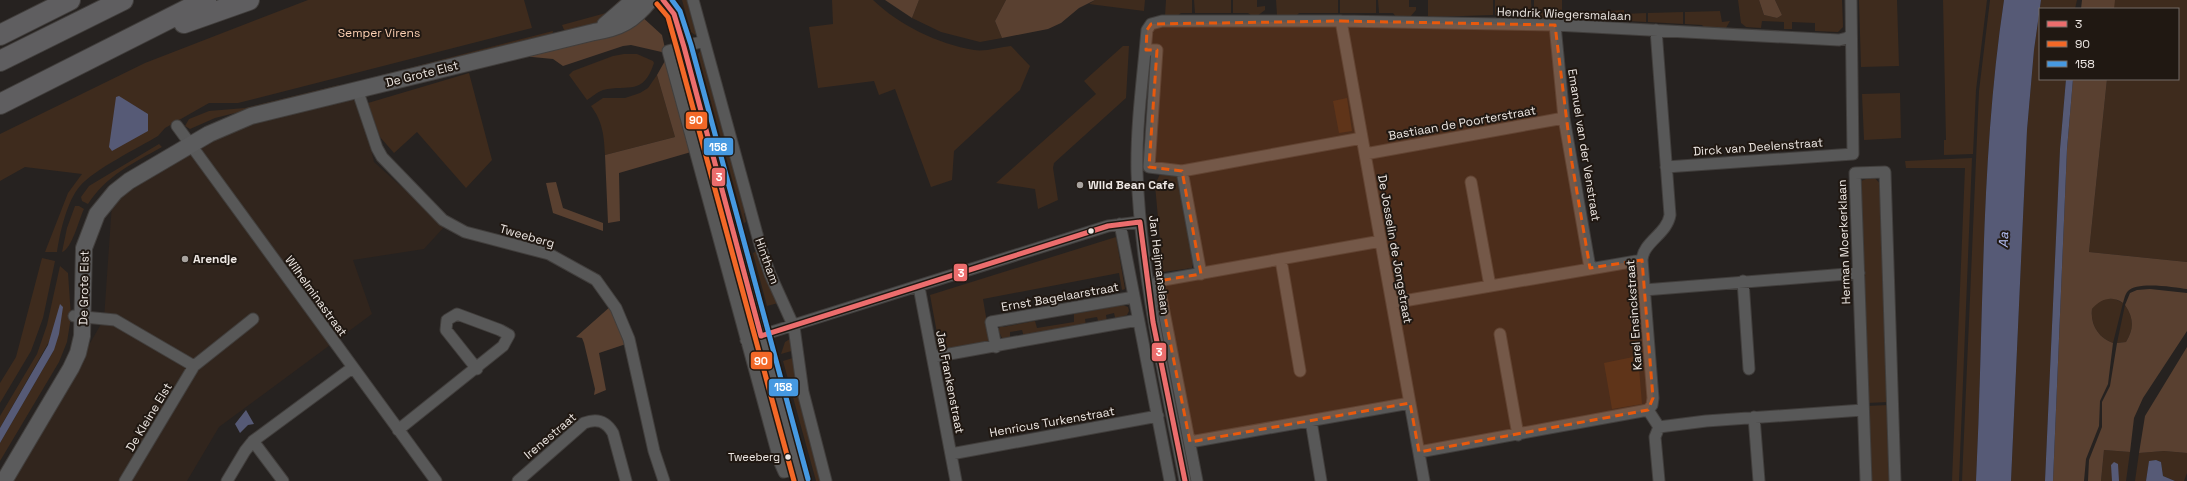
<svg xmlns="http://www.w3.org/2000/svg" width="2187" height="481" font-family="'Space Grotesk',sans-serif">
<rect width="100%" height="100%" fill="#262220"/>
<!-- built -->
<path fill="#31251d" d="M359 94 374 162 445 226 424 249 353 260 372 314 219 427 187 481H10L104 319 112 203 214 135Z"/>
<!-- green -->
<path fill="#3e2b1d" d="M308 0H524L532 28 238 103H209L165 128 158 136C138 148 95 169 80 186 67 201 60 232 57 252H45L68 193 82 174 25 167 0 181V134L145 63Z
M620 0H624L600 23 565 32 562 25 606 13Z
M682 0H687L694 27 697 28 698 32 695 35 691 32Z
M832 0H873C899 25 938 44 974 50 985 52 1000 47 1011 46L1030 66 1020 90 954 151 952 180 931 187 895 89 879 95 874 81 818 88 809 27 833 24Z
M919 0H1006L995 21 1002 38 980 42 941 32 912 18Z
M1095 0H1145L1144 11 1089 4Z
M1166 0H1192V13H1181L1177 16H1165Z
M1194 0H1231V13H1195Z
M1233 0H1257V7L1265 6V10L1257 16H1252L1248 13H1233Z
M1276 0H1338V13H1299L1296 16 1277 15Z
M1340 0H1376V13H1340Z
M1378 0H1409V7H1416V10L1410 17H1396L1393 13H1379Z
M1428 0H1493V15L1432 17 1428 16Z
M1495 0H1531L1532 16 1495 15Z
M1534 0H1562V11H1570L1568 18 1563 21 1544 20 1540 16H1534Z
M1738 0H1759L1764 15 1777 18 1782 15 1775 0H1842L1843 27 1838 32 1815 31V23L1792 22V29H1784V22L1762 21 1761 28 1746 27 1741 23Z
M1859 0H1897L1899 66 1861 67Z
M1943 0H1987L1976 90 1973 154 1944 155V140H1946Z
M1990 0H2004C1980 159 1984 321 1976 481H1962L1979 91Z
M2041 0H2077L2075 9H2040V79H2066L2060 149 2045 481H2011L2027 130 2034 50Z
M2114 0H2187V262L2089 252 2107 79H2178V9H2114Z
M1624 10V14L1646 13V22L1610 20V11Z
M1608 11 1609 21 1607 23 1582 20 1581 12Z
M1720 11 1722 22 1730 21 1726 28H1705L1702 25 1685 24V12Z
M1683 12V24L1648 22V13Z
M553 31 552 36 348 85 347 84Z
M1123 46H1129L1126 98 1054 163 1053 168 1058 200 1038 209 1035 189 996 183 1096 94 1084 81Z
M701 50 747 213H744L746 222 744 223 698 54Z
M624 54H637L653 61 654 63C643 96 629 84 603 90 597 92 592 97 587 100L569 75 573 71 613 56Z
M678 56H680L750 310 743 312 674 58Z
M469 73 492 160 466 188 417 132 394 153 380 137 368 103Z
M657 75 675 137 605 155C604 136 603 122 591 106L603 98H625L640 93 648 88Z
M339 85V87L215 118 190 129 185 126 189 119 209 111 245 108Z
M1900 93 1901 138 1864 140 1862 94Z
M1347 98 1352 131 1339 133 1333 101Z
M159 144 162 147C133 163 106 176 88 204L82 201 81 197 89 186Z
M1972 158 1959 481H1952L1965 168H1906L1905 161Z
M1160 174 1178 175 1194 258 1192 268 1163 272 1155 185Z
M1871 177 1875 178 1881 185 1888 402 1867 403 1859 187 1861 181Z
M75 206H79L84 209C79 219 72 249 62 252L67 228Z
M1116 237 1125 289 1122 290 1119 273 983 299 991 346 941 355 930 295Z
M757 251 766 279 778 303 767 306 753 253Z
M42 258 55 261 43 318 31 351 0 403V383L16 357Z
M60 266 68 273 71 317 67 342 59 362 0 461V443L54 350 50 340 0 428V416L37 354 47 325Z
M2104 299H2115L2123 303 2113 343C2099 338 2090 325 2092 309L2096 303Z
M1123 305 1128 307 1129 311 1127 315 1124 316V319L1116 321 1114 313 1106 315 1107 322 1099 324 1097 317 1085 319 1086 326 1024 337 1022 330 1010 332V340L1002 338 998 330 1002 324 1003 327 1035 321 1037 328 1074 322V314Z
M2125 305C2134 318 2134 329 2126 342L2117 343Z
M790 339 793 341 795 350 781 354 785 342Z
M1638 356 1642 404 1612 409 1604 363Z
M796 357 801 408 821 481H816L783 361Z
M1888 405 1891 481H1869L1867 406Z
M2104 450 2130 452 2126 481H2101Z
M2164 451 2187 453V473L2184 481H2175L2163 476 2161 462 2156 460 2149 462 2146 481H2135L2139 453Z"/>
<!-- forest -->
<path fill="#594030" d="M885 0H919L912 18Z
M1006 0H1095L1079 8 1061 23 1048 29 1002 38 995 21Z
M1759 0H1775L1782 15 1777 18 1764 15Z
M2082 0H2115L2114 9H2081Z
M640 15 662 35 666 53 631 45 623 46 563 66 553 59 522 56Z
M666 59 691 152 619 173 620 221 608 223 605 155 675 137 657 75Z
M2073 79H2107L2089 252 2187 262V289C2175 287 2136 281 2128 291 2125 294 2124 300 2123 303 2112 295 2100 299 2092 309 2090 325 2099 338 2113 343L2108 384 2100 401 2099 426 2086 459 2084 481H2053L2067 149Z
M556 182 563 208 603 223V231L553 213 546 183Z
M2150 289 2187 293V331L2143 398 2134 418 2130 452 2104 450 2101 481H2088L2089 460 2102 427V402L2110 386 2117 343 2126 342C2134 329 2134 318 2125 305L2130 293 2137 290Z
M611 306 626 344 599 353 606 390 594 395 595 389 584 343 582 338 576 337Z
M2187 347V453L2164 451 2139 453 2145 416Z"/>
<!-- water -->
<path fill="#565a76" d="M2004 0H2041L2034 50 2027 130 2011 481H1976C1984 321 1980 159 2004 0Z
M2066 79H2073L2067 149 2053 481H2045L2060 149Z
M119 96 148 114V131L112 151 109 147 116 97Z
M60 304 63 307 59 334 54 350 0 443V428L48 345Z
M246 410 254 424 248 425 240 433 235 424Z
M2156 460 2161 462 2163 476 2175 481H2146L2149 461Z
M2114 462 2118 464 2119 481H2112L2111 465Z"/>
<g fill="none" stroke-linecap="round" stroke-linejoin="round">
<defs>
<path id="street" d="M693 0 760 245 770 274 794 327 803 392 826 481
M1341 21 1424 481
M1555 25 1564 118 1590 268
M1656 30 1670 215C1667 234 1643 242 1642 260L1653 398 1652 405 1648 410 1659 427 1655 437 1659 481
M704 41 668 51 780 463 784 472 798 469
M1146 50H1157L1149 167 1182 171 1362 138
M357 89 377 148 382 157 443 220 465 232 549 254 596 280 616 308 629 339 654 451 664 481
M177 126 436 481
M1365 154 1564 118
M1666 167 1853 154 1851 0
M1182 171 1201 274
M1471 182 1490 286
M1120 224 1170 481
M1281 260 1300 371
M1743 281 1749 369
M919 287 956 481
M1644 290 1859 273
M1392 303 1642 260
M74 316 115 320 194 366
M1500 334 1518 435
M746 340 1108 226 1140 222
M996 347 991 322 1134 297
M933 357 1138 320
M1754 417 1759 481
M1311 421 1321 481
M1659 427 1706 421 1863 410
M398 430 503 346 509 335 500 330 457 314 447 320 446 330 477 369
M253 441 283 481
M1190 442 1410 403
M1419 452 1648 410
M951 454 1158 416
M125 481 194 366 253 319
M227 481 245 451 253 441 352 368
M518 481 584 423C597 418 606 421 613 433L626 481
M1185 481C1165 379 1141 277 1137 172 1136 125 1143 77 1147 30L1151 24 1162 21H1341L1555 25 1839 40 1847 38 1851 35
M1197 481 1158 281 1381 241
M1866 481 1855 173 1885 172 1895 481"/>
<path id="secondary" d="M663 0 674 14 684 47 801 481
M605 25 634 0
M4 481 71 368 78 353 82 336 84 248 97 214 115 192 129 181 209 134 251 116 594 32C620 28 633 21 650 0"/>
<path id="highway" d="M184 23 249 0
M0 35 70 0
M0 61 123 0
M0 104 206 0"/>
</defs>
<!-- street casing -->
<use href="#street" stroke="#413e3c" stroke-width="13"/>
<!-- secondary casing -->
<use href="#secondary" stroke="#413e3c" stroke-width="18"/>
<!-- highway casing -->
<use href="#highway" stroke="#413e3c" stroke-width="22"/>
<!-- street -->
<use href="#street" stroke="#585858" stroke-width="11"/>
<!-- secondary -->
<use href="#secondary" stroke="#5b5b5c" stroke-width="16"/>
<!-- highway -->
<use href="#highway" stroke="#5f5e60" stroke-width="20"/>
<defs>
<path id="bus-1" d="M663 0 674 14 684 47 761 336 1108 226 1140 222
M1140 222 1153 322 1185 481"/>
<path id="bus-2" d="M657 4 668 17 677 49 794 481"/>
<path id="bus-3" d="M672 0 680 11 691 45 808 479"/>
</defs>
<!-- bus-1 casing -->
<use href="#bus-1" stroke="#201812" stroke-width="8"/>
<!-- bus-2 casing -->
<use href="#bus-2" stroke="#201812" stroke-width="8"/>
<!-- bus-3 casing -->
<use href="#bus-3" stroke="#201812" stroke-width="8"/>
<!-- bus-1 -->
<use href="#bus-1" stroke="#ec6d6d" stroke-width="5"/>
<!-- bus-2 -->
<use href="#bus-2" stroke="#f36827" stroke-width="5"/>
<!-- bus-3 -->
<use href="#bus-3" stroke="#4699e1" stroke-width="5"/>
</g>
<!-- marked area -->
<path fill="#e8590c" fill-opacity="0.2" stroke="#e8590c" stroke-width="3" stroke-dasharray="8 5" stroke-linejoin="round" d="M1341 21 1555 25 1572 163 1590 268 1642 260 1653 398 1648 410 1419 452 1410 403 1190 442 1158 281 1201 274 1182 171 1149 167 1157 50H1146L1147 30 1151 24Z"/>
<!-- markers -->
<g fill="#a8a39f" stroke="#201812" stroke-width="1.5">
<circle cx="1080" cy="185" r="4"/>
<circle cx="185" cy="259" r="4"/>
</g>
<g fill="#eee8e4" stroke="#201812" stroke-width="1.5">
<circle cx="1091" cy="231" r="3.5"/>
<circle cx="788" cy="457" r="3.5"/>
</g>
<g text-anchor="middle" stroke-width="4" stroke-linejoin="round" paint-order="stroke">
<!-- bus labels -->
<g font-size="11" fill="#eee8e4" stroke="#201812" text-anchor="end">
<text x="780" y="461">Tweeberg</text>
</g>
<!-- street labels -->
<g font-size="12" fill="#eee8e4" stroke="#201812">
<text transform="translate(1564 14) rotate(2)" y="4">Hendrik Wiegersmalaan</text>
<text transform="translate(422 74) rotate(-14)" y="4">De Grote Elst</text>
<text transform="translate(1462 123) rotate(-10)" y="4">Bastiaan de Poorterstraat</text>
<text transform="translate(1584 145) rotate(81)" y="4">Emanuel van der Venstraat</text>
<text transform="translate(1758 147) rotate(-4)" y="4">Dirck van Deelenstraat</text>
<text transform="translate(527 236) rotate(16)" y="4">Tweeberg</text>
<text transform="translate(1844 242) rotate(-92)" y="4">Herman Moerkerklaan</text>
<text transform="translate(1395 249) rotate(80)" y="4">De Josselin de Jongstraat</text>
<text transform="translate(767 261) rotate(70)" y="4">Hintham</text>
<text transform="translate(1159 265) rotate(83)" y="4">Jan Heijmanslaan</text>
<text transform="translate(84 288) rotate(-89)" y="4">De Grote Elst</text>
<text transform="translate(316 296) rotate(54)" y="4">Wilhelminastraat</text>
<text transform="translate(1060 297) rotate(-10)" y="4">Ernst Bagelaarstraat</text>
<text transform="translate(1634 315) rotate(-94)" y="4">Karel Ensinckstraat</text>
<text transform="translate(950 382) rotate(79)" y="4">Jan Frankenstraat</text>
<text transform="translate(149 417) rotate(-59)" y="4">De Kleine Elst</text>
<text transform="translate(1052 422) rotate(-10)" y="4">Henricus Turkenstraat</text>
<text transform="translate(550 436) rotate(-40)" y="4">Irenestraat</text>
</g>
<!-- park labels -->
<g font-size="12" fill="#fbcfb2" stroke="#201812">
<text x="379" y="37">Semper Virens</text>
</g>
<!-- poi labels -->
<g font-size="12" font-weight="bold" fill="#eee8e4" stroke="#201812" text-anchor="start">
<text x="1088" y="189">Wild Bean Cafe</text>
<text x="193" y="263">Arendje</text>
</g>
<!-- water labels -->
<g font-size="13" font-style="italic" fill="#b8c3fa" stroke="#201812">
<text transform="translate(2003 240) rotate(-88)" y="5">Aa</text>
</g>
</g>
<g stroke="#201812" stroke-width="1.5">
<rect x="685" y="111" width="23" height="19" rx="4" fill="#f36827"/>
<rect x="703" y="137" width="31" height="19" rx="4" fill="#4699e1"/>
<rect x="711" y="167" width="15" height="20" rx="4" fill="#ec6d6d"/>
<rect x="953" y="263" width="15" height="19" rx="4" fill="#ec6d6d"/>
<rect x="1151" y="342" width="16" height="20" rx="4" fill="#ec6d6d"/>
<rect x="750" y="351" width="23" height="19" rx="4" fill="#f36827"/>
<rect x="768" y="378" width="31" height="19" rx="4" fill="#4699e1"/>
</g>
<g font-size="11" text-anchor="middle" font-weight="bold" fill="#fff">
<text x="696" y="124">90</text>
<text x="718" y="151">158</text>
<text x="719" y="181">3</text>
<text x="961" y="277">3</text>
<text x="1159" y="356">3</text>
<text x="761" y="365">90</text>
<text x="783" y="391">158</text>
</g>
<!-- legend -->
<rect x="2039" y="8" width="140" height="72" fill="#201812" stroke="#726b66"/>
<rect x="2047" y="21" width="20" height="6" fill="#ec6d6d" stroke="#726b66"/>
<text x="2075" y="28" font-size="12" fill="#eee8e4">3</text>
<rect x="2047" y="41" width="20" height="6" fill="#f36827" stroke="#726b66"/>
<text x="2075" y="48" font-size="12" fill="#eee8e4">90</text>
<rect x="2047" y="61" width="20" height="6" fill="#4699e1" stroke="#726b66"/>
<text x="2075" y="68" font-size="12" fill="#eee8e4">158</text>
</svg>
